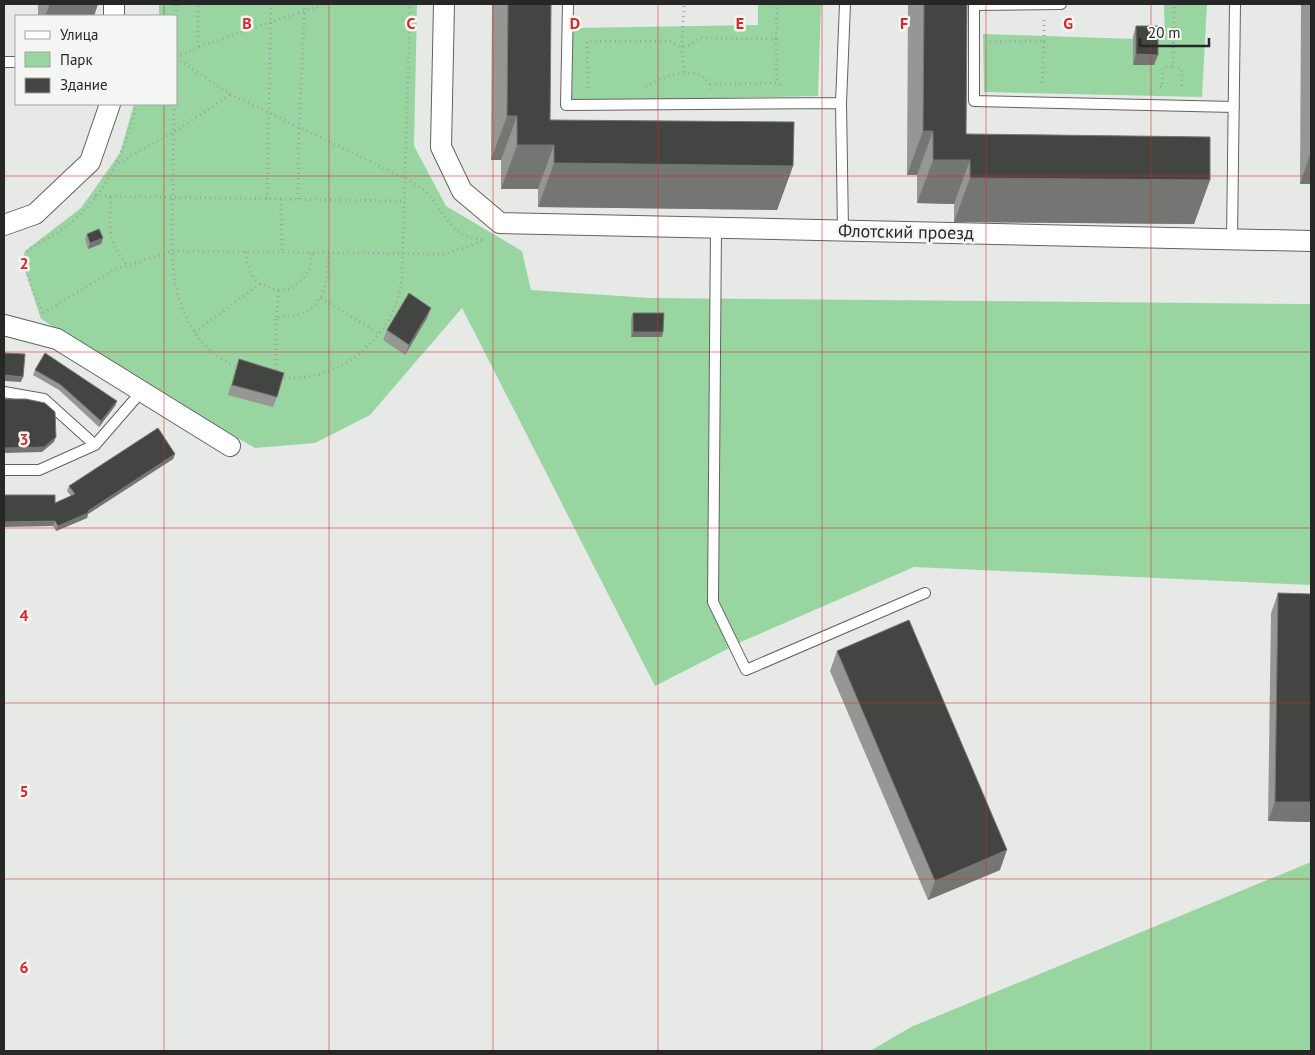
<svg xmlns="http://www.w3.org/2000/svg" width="1315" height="1055" font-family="'PT Sans',sans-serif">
<rect width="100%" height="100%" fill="#e7e9e7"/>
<!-- green -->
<path fill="#99d5a1" d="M159 4H417L414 146 446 206 522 251 531 290 650 298 1311 304V585L914 567 743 641 655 686 462 308 370 415 315 443 255 448 145 384 41 319 22 261 25 251 81 208 120 153 134 104H176V16H159Z
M758 4H821L818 96 572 101 573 28 758 25Z
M1164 4H1207L1202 97 984 92 983 34 1165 40Z
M1311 862V1051H870L911 1027Z"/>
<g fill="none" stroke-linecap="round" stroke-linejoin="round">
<defs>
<path id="lane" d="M568 4 566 105 841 103 843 230
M1061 4 974 5V101L1234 107
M4 62H16
M841 103 845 4
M716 227 713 602 746 670 925 593
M1232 239 1235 4
M4 392 44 399 95 445
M4 470H39L95 445 141 392"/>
<path id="street" d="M444 4 441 147 462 191 500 223 1311 241
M114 16V4
M4 225 35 214 90 162 110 104
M4 325 57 339 230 446"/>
</defs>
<!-- lane casing -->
<use href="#lane" stroke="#616361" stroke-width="12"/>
<!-- street casing -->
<use href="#street" stroke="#616361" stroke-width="22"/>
<!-- path -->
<path stroke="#a1a3a1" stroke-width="3" stroke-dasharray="1 4" stroke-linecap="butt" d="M176 16V4
M776 39 777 83
M1044 41V20
M990 42 1044 41 1042 87
M198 47V4
M176 57 198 47 325 4
M176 58 230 94 405 178C412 183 421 187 428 194 446 213 451 239 483 239
M1173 67 1181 68 1182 88H1180
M684 72 682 46 684 4
M710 84 777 83 781 86
M646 87C661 76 705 61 711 89
M1160 87H1162L1163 67 1173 66 1174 4
M588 88 587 41H670L678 46H688L700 38 776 39 777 4
M174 104 172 251C174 301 189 347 239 368
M118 163 174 132 230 95
M95 196 404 201
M111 197C109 224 107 245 128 265
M267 199 271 4
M281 199 282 252
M298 199 299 127 305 4
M246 252C247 266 249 274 260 284
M321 298 379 334
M43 313 116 269 172 251 443 254 470 246 484 239
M43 313C37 301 24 270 25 259 25 256 26 254 28 251 32 245 55 235 63 229 67 226 71 223 75 219 109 189 126 147 137 104
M276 317 279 290
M195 332 260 284 276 290 291 289 303 279 310 268 312 253
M276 375V317C321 318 327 291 329 253
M279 378C293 378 307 378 321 374 353 364 383 338 395 306 399 298 400 289 402 280L410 4"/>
<!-- lane -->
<use href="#lane" stroke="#fff" stroke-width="10"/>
<!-- street -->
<use href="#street" stroke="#fff" stroke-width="20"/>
</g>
<!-- wall -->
<path fill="#959795" d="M38 4H98L94 16H38Z
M492 4H551L550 120 793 166 777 210 538 207V189H501V160H491Z
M908 4H967L966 134 1210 180 1194 224 954 222V204L917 203V175H907Z
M1301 4H1311V213H1310V184H1300Z
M1136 26 1154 65H1133V36Z
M87 234 103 238 101 244 88 249 85 239Z
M431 308 427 318 405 355 383 340 387 330Z
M633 313 663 332 662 337H631V318Z
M239 359 277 397 273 407 228 395Z
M35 370 117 401 115 406 99 427 59 390 33 375Z
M175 454 173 459 88 514 87 518 56 531 53 526 55 503 71 496 67 491 69 486Z
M1278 593 1311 822 1268 821 1271 613Z
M837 651 1000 870 928 900 830 671Z"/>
<!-- shaded-wall -->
<path fill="#747674" d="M50 4H98L94 16H45Z
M1136 54 1158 55 1154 65H1133Z
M507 116H517L501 160H491Z
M923 131H933L917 175H907Z
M517 145H554L538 189H501Z
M1311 152V182L1310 184H1300Z
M933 160H970L954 204 917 203Z
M554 163 793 166 777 210 538 207Z
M970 178 1210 180 1194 224 954 222Z
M103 238 101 244 88 249 90 243Z
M431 308 427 318 405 355 409 345Z
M633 332H663L662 337H631Z
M4 375 23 377 21 382 4 381Z
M117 401 115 406 99 427 101 421Z
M56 437 54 442 42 452 4 453V448Z
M175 454 173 459 88 514 87 518 56 531 58 526 88 511Z
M55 521 53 526 4 527V522Z
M1275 802H1311V822L1268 821Z
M1007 850 1000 870 928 900 935 881Z"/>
<!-- building -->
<path fill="#434543" stroke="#747674" d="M508 4H551L550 120 794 122 793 166 554 163V145H517V116H507Z
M924 4H967L966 134 1210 137V180L970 178V160H933V131H923Z
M1136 26H1158V55L1136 54Z
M99 229 103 238 90 243 87 234Z
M409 293 431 308 409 345 387 330Z
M633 313H664L663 332H633Z
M4 353 25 354 23 377 4 375Z
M45 353 117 401 101 421 61 385 35 370Z
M239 359 284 373 277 397 232 385Z
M4 399H26L45 403 55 412 56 437 44 447 4 448Z
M158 428 175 454 88 511V513L58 526 55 521 4 522V495H55V503L75 494 69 486Z
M1278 593 1311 594V802H1275Z
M909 620 1007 850 935 881 837 651Z"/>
<!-- grid -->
<path fill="none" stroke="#d62828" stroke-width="1" stroke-opacity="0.55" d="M164 4V16M329 4V1051M493 4V1051M658 4V1051M822 4V1051M986 4V1051M1151 4V1051M164 104V1051M4 176H1311M4 352H1311M4 528H1311M4 703H1311M4 879H1311"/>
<g text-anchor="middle" stroke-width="5" stroke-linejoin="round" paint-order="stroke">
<!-- street labels -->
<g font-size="18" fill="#262726" stroke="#f4f6f4">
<text transform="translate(906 232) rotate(1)" y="6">Флотский проезд</text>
</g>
</g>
<g font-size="16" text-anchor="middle" font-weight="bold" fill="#d62828" stroke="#f4f6f4" stroke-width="5" stroke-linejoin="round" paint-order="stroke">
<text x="247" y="29">B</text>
<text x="411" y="29">C</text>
<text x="575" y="29">D</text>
<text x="740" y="29">E</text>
<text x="904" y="29">F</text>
<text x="1068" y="29">G</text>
<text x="24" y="269">2</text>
<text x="24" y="445">3</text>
<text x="24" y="621">4</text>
<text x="24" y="797">5</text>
<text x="24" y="973">6</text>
</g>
<!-- border -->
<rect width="1315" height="1055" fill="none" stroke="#262726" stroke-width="10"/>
<!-- legend -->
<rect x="15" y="15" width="162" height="90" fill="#f4f6f4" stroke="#a2a3a2"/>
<rect x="25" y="31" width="25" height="8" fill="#ffffff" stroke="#a2a3a2"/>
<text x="60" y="40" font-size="15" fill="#262726">Улица</text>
<rect x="25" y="52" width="25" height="15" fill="#99d5a1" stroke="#a2a3a2"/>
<text x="60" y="65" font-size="15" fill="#262726">Парк</text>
<rect x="25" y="78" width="25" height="15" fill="#434543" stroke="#a2a3a2"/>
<text x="60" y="90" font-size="15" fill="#262726">Здание</text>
<!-- scale -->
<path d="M1140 38v8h69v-8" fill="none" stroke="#262726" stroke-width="2.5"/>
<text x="1148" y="38" font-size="15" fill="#262726" stroke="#f4f6f4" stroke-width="4" paint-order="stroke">20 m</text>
</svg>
